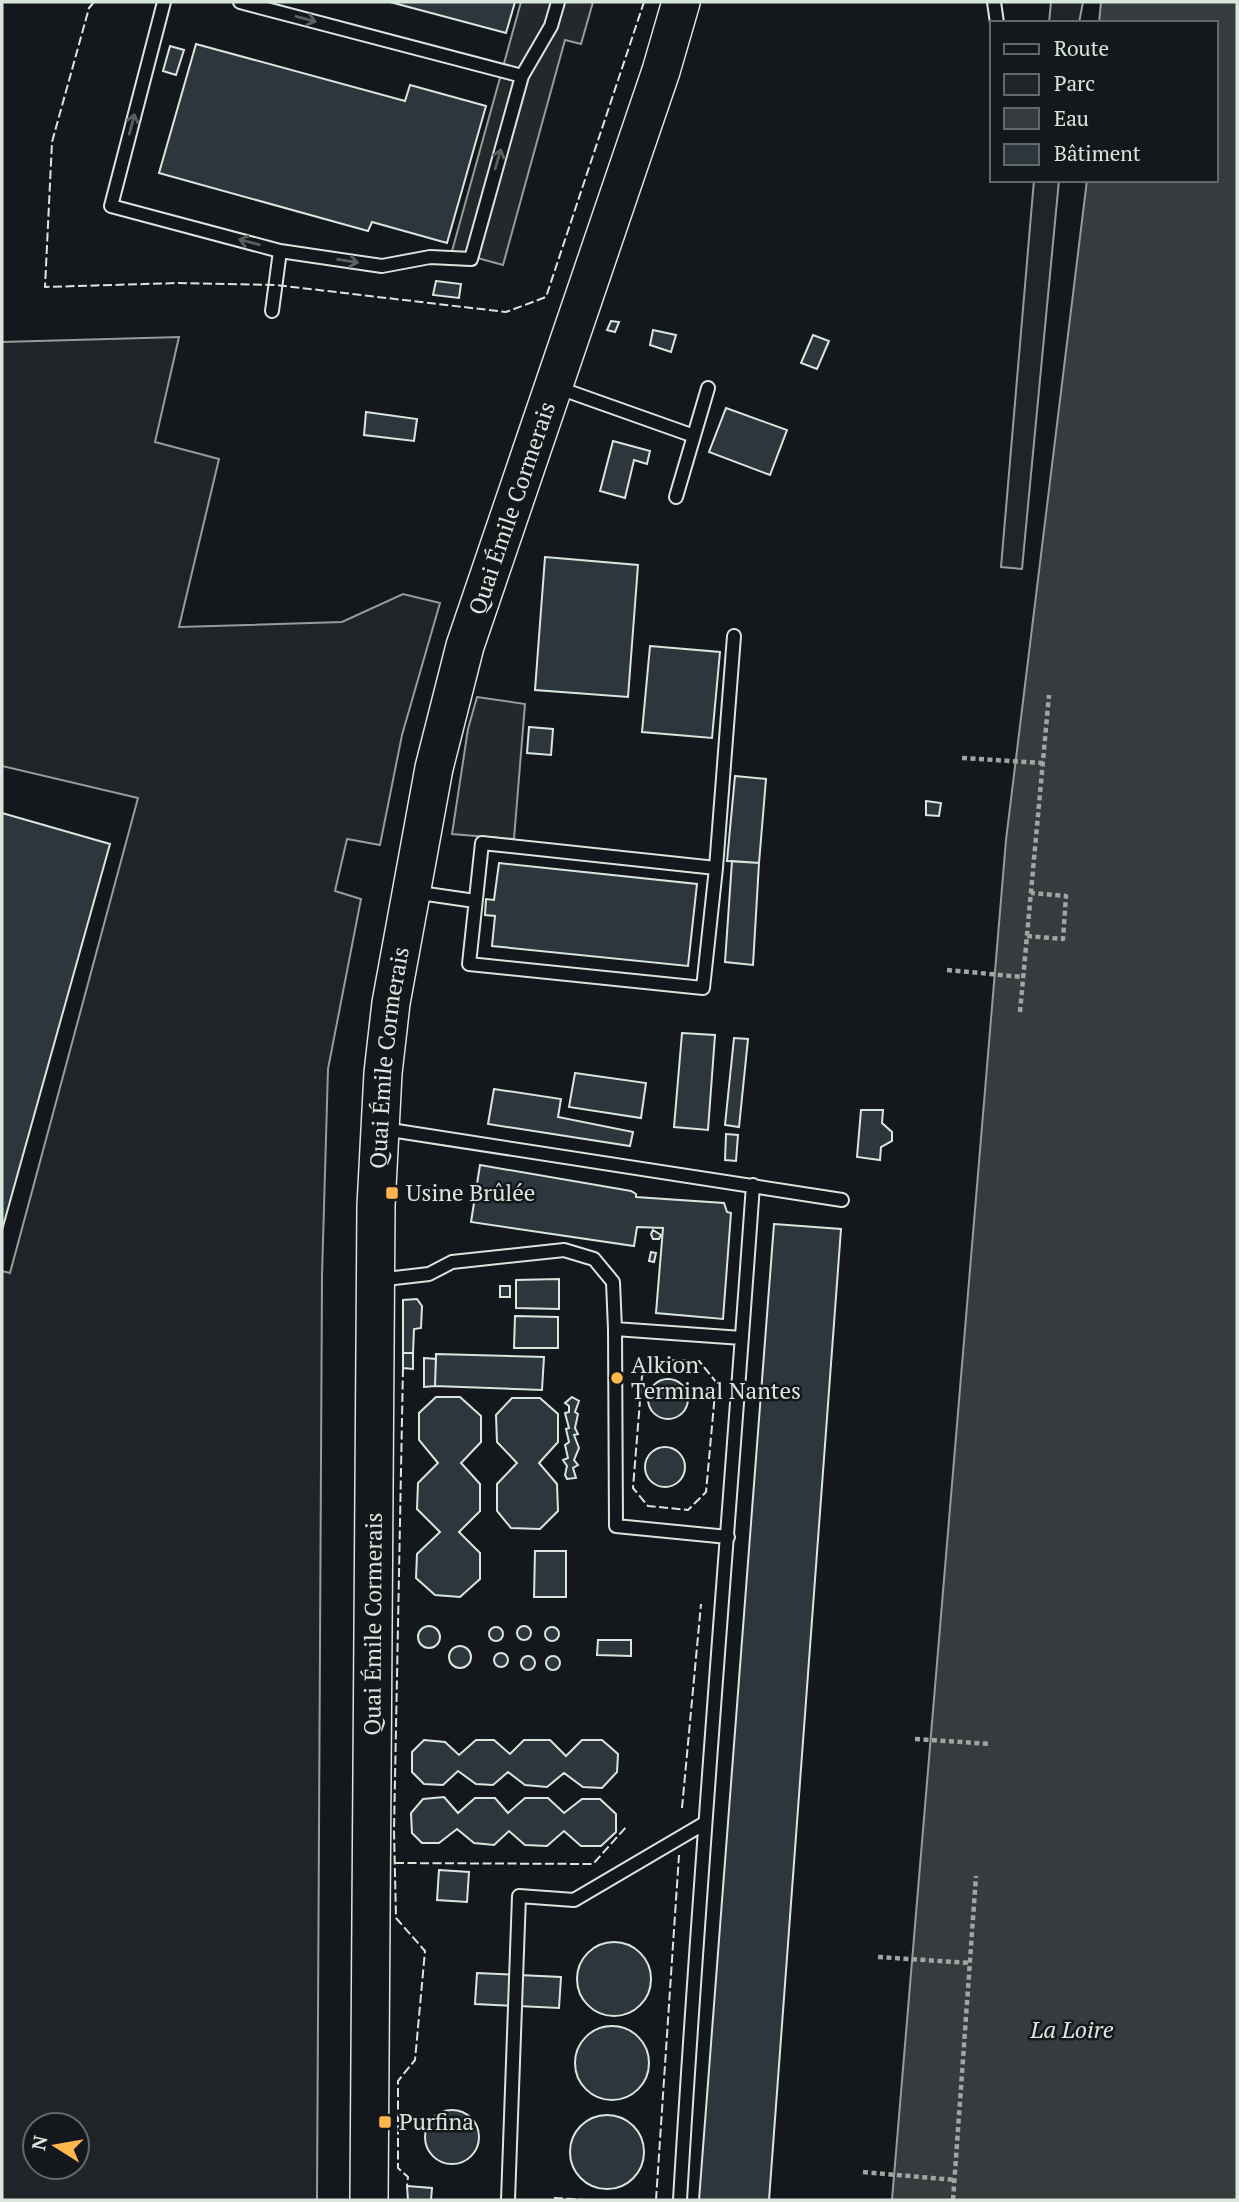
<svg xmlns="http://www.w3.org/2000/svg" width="1239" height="2202" font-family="'PT Serif',serif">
<rect width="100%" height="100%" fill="#14181c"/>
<!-- green -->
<path fill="#202428" stroke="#939e99" stroke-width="2" fill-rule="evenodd" d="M1051 2H1083L1079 23H1049Z
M1034 180H1059L1022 569 1001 567Z
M179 337 155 442 219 459 179 627 342 622 403 594 440 603 402 735 380 845 347 839 335 891 361 899 328 1069 322 1276 317 2200H2V1271L10 1273 138 798 2 766V342ZM77 2125V2167H35V2125Z"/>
<!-- parking -->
<path fill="#24282b" stroke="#939e99" stroke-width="2" d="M521 2H593L581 44 565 40 503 265 452 251Z
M477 697 525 704 514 839 452 834 468 729Z"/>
<!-- water -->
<path fill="#363b3e" stroke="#939e99" stroke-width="2" d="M1101 2H1237V2200H892L1006 840 1087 180H1216V23H1099Z"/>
<!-- building -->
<path fill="#2c363c" stroke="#d8e6dc" stroke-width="2" d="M390 2H515L506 33Z
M196 44 405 101 410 85 486 106 447 243 372 222 368 231 159 173Z
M170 46 184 50 176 75 163 71Z
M436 281 461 284 459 298 433 295Z
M611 321 619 322 615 332 607 330Z
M653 330 676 335 671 352 650 345Z
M813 335 829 341 817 369 801 363Z
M726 408 787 430 770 475 709 452Z
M366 412 417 419 414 441 364 435Z
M613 441 650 451 647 464 634 460 625 498 600 491Z
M545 557 638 565 628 697 535 690Z
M650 646 720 652 712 738 642 732Z
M529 727 553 729 551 755 527 753Z
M735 776 766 779 759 863 727 861Z
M926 801 941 803 939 816 926 815Z
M2 813 110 844 2 1230Z
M732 861 759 863 753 965 725 962Z
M499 863 697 884 688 966 492 946 495 916 485 915 486 899 494 900Z
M682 1033 715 1035 708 1130 674 1127Z
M734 1038 748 1039 739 1127 725 1125Z
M575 1073 646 1083 641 1118 569 1107Z
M494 1089 561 1099 558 1117 633 1132 630 1146 488 1124Z
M861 1110H883L882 1123 892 1132V1141L881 1147 880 1160 857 1157Z
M726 1134 738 1135 736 1161 725 1160Z
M480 1165 631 1191 636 1194V1197L724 1203 727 1212 731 1213 723 1319 656 1313 663 1228 637 1227 634 1246 471 1222Z
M774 1224 841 1229 769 2200H699Z
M653 1230 661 1235 659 1239H653L651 1234Z
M651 1252 656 1253 654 1262 649 1261Z
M559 1279V1309L516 1308V1280Z
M500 1286H510V1297H500Z
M417 1299 422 1306 421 1328 414 1329 413 1353H403V1300Z
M515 1316 558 1317V1348H514Z
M403 1353H413V1369L403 1368Z
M436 1354 544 1357 542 1390 435 1386Z
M424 1358 436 1359 435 1386 424 1387Z
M648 1399a20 20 0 1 1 40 0a20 20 0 1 1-40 0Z
M436 1397H460L481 1416V1442L461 1463 480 1484V1511L459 1532 480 1553V1579L460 1597 435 1595 416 1578 417 1554 440 1532 417 1509 418 1483 438 1463 419 1440V1413Z
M572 1397 579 1401 575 1412 578 1414 575 1428 578 1434 574 1435 579 1448 574 1460 578 1465 573 1468 576 1478 567 1479 565 1475 567 1466 563 1460 568 1458 565 1445 569 1442 566 1429 569 1428 565 1413 569 1412V1406L565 1403Z
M512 1398H540L558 1414V1442L539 1463 557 1484 558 1511 540 1529 511 1528 497 1511V1484L517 1463 497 1442 496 1415Z
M645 1467a20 20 0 1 1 40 0a20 20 0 1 1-40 0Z
M535 1551H566V1597H534Z
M418 1637a11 11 0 1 1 22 0a11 11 0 1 1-22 0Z
M517 1633a7 7 0 1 1 14 0a7 7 0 1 1-14 0Z
M489 1634a7 7 0 1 1 14 0a7 7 0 1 1-14 0Z
M545 1634a7 7 0 1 1 14 0a7 7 0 1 1-14 0Z
M598 1640H631V1656L597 1655Z
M449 1657a11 11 0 1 1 22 0a11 11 0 1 1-22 0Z
M494 1660a7 7 0 1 1 14 0a7 7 0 1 1-14 0Z
M546 1663a7 7 0 1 1 14 0a7 7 0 1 1-14 0Z
M521 1663a7 7 0 1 1 14 0a7 7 0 1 1-14 0Z
M424 1740 445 1742 459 1755 476 1740H494L510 1754 524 1740H550L566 1756 582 1740H602L618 1754 617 1772 602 1788 583 1787 564 1773 547 1787 525 1785 508 1772 493 1785 476 1784 458 1771 443 1785 424 1784 412 1772V1752Z
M444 1797 458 1813 475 1798H495L508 1813 525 1798H548L564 1813 582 1799H600L616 1814V1832L601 1846H581L564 1831 547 1846 525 1845 509 1831 494 1845 474 1843 457 1829 439 1843H422L412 1833 411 1813 423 1799Z
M439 1870 469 1872 467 1902 437 1900Z
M577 1979a37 37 0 1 1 74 0a37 37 0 1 1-74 0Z
M477 1973 561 1977 559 2008 475 2004Z
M575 2063a37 37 0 1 1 74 0a37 37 0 1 1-74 0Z
M425 2137a27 27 0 1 1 54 0a27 27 0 1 1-54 0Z
M570 2152a37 37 0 1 1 74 0a37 37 0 1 1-74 0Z
M407 2186 432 2188 431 2200H408Z"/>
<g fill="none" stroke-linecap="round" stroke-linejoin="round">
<defs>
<path id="lane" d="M164 2 111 206 280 251 272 311
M240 2 522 76
M994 2 997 23
M280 251 382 266 430 257 471 259 522 76 551 26 558 2
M556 387 694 436
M676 497 708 388
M482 843 716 868 703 988 469 964Z
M716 868 734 636
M413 892 475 901
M384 1129 842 1200
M377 1280 429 1274 452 1262 564 1250 594 1259 613 1282 615 1329 742 1338
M615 1329 616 1526 728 1537
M508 2200 519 1896 574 1900 705 1823
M680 2200C700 1862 729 1524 753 1185"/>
<g id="secondary">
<path id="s1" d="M369 2200 376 1206 383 1073 391 1003 434 768 465 646 661 71 681 2"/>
</g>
</defs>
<!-- lane casing -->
<use href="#lane" stroke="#d8e6dc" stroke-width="16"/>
<!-- secondary casing -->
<use href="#secondary" stroke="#d8e6dc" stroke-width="40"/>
<!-- path -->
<path stroke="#9da8a2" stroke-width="4.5" stroke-dasharray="5 3.5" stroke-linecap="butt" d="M962 758 1043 763
M1027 936 1063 939 1066 896 1031 893
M947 970 1023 977
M1020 1012 1049 695
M915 1739 991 1744
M878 1957 970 1963
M863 2172 955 2180
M953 2200 976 1876"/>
<!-- lane -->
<use href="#lane" stroke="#14181c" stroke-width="12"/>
<!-- secondary -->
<use href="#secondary" stroke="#14181c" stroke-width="37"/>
<!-- fence -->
<path stroke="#d8e6dc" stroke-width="2" stroke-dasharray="9 3.5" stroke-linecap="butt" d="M94 2 89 8 52 142 45 287 178 283 276 285 506 312 546 297 644 2
M657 1360 699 1361 716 1382 706 1492 688 1510 648 1506 633 1488 642 1376Z
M403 1368 394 1831 396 1918 425 1951 415 2060 398 2081V2168L408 2177 407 2186
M682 1808 701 1604
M395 1863 593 1864 627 1826
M554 2198 589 2200
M656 2200 679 1855"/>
</g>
<!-- one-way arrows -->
<defs><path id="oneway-shaft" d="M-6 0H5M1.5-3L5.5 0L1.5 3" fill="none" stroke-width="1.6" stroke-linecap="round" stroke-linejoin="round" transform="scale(1.75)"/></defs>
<g stroke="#59605f">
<use href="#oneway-shaft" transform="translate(306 19) rotate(15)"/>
<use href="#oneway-shaft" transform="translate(132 124) rotate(-75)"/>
<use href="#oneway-shaft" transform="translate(498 159) rotate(-74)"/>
<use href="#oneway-shaft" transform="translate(249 242) rotate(-165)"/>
<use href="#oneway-shaft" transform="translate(348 261) rotate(9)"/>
</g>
<!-- markers -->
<g fill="#ffb74d" stroke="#14181c" stroke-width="2.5">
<rect x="385" y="1186" width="14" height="14" rx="3.5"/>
<circle cx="617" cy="1378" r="7"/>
<rect x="378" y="2115" width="14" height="14" rx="3.5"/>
</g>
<g text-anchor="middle" stroke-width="5" stroke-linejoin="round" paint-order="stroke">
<!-- street labels -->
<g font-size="23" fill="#d8e6dc" stroke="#14181c">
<text dy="8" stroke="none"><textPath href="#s1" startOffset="1708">Quai Émile Cormerais</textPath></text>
<text dy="8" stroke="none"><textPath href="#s1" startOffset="1143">Quai Émile Cormerais</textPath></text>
<text dy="8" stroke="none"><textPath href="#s1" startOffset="576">Quai Émile Cormerais</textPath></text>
</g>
<!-- poi labels -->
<g font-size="23" fill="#d8e6dc" stroke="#14181c" text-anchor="start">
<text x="406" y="1201">Usine Brûlée</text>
<text x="631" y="1373">Alkion<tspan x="631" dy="26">Terminal Nantes</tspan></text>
<text x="399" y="2130">Purfina</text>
</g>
<!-- water labels -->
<g font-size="24" font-style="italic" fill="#d8e6dc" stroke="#14181c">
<text x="1072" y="2038">La Loire</text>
</g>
</g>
<!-- border -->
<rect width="1239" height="2202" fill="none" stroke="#d8e6dc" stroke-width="7"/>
<!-- legend -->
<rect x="990" y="21" width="228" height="161" fill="#14181c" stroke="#626a69" stroke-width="2"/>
<rect x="1004" y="44" width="35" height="10" fill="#14181c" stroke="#626a69" stroke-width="2"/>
<text x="1054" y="56" font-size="21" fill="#d8e6dc">Route</text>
<rect x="1004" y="74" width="35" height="21" fill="#202428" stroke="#626a69" stroke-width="2"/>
<text x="1054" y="91" font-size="21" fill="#d8e6dc">Parc</text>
<rect x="1004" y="108" width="35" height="21" fill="#363b3e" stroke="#626a69" stroke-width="2"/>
<text x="1054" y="126" font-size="21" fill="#d8e6dc">Eau</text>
<rect x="1004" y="144" width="35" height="21" fill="#2c363c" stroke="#626a69" stroke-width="2"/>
<text x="1054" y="161" font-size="21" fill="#d8e6dc">Bâtiment</text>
<!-- north arrow -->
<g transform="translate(56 2146) rotate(281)"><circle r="33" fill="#14181c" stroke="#626a69" stroke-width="2"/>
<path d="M0-5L12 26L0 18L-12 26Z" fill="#ffb74d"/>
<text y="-10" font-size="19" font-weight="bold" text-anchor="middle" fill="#d8e6dc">N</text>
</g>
</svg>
